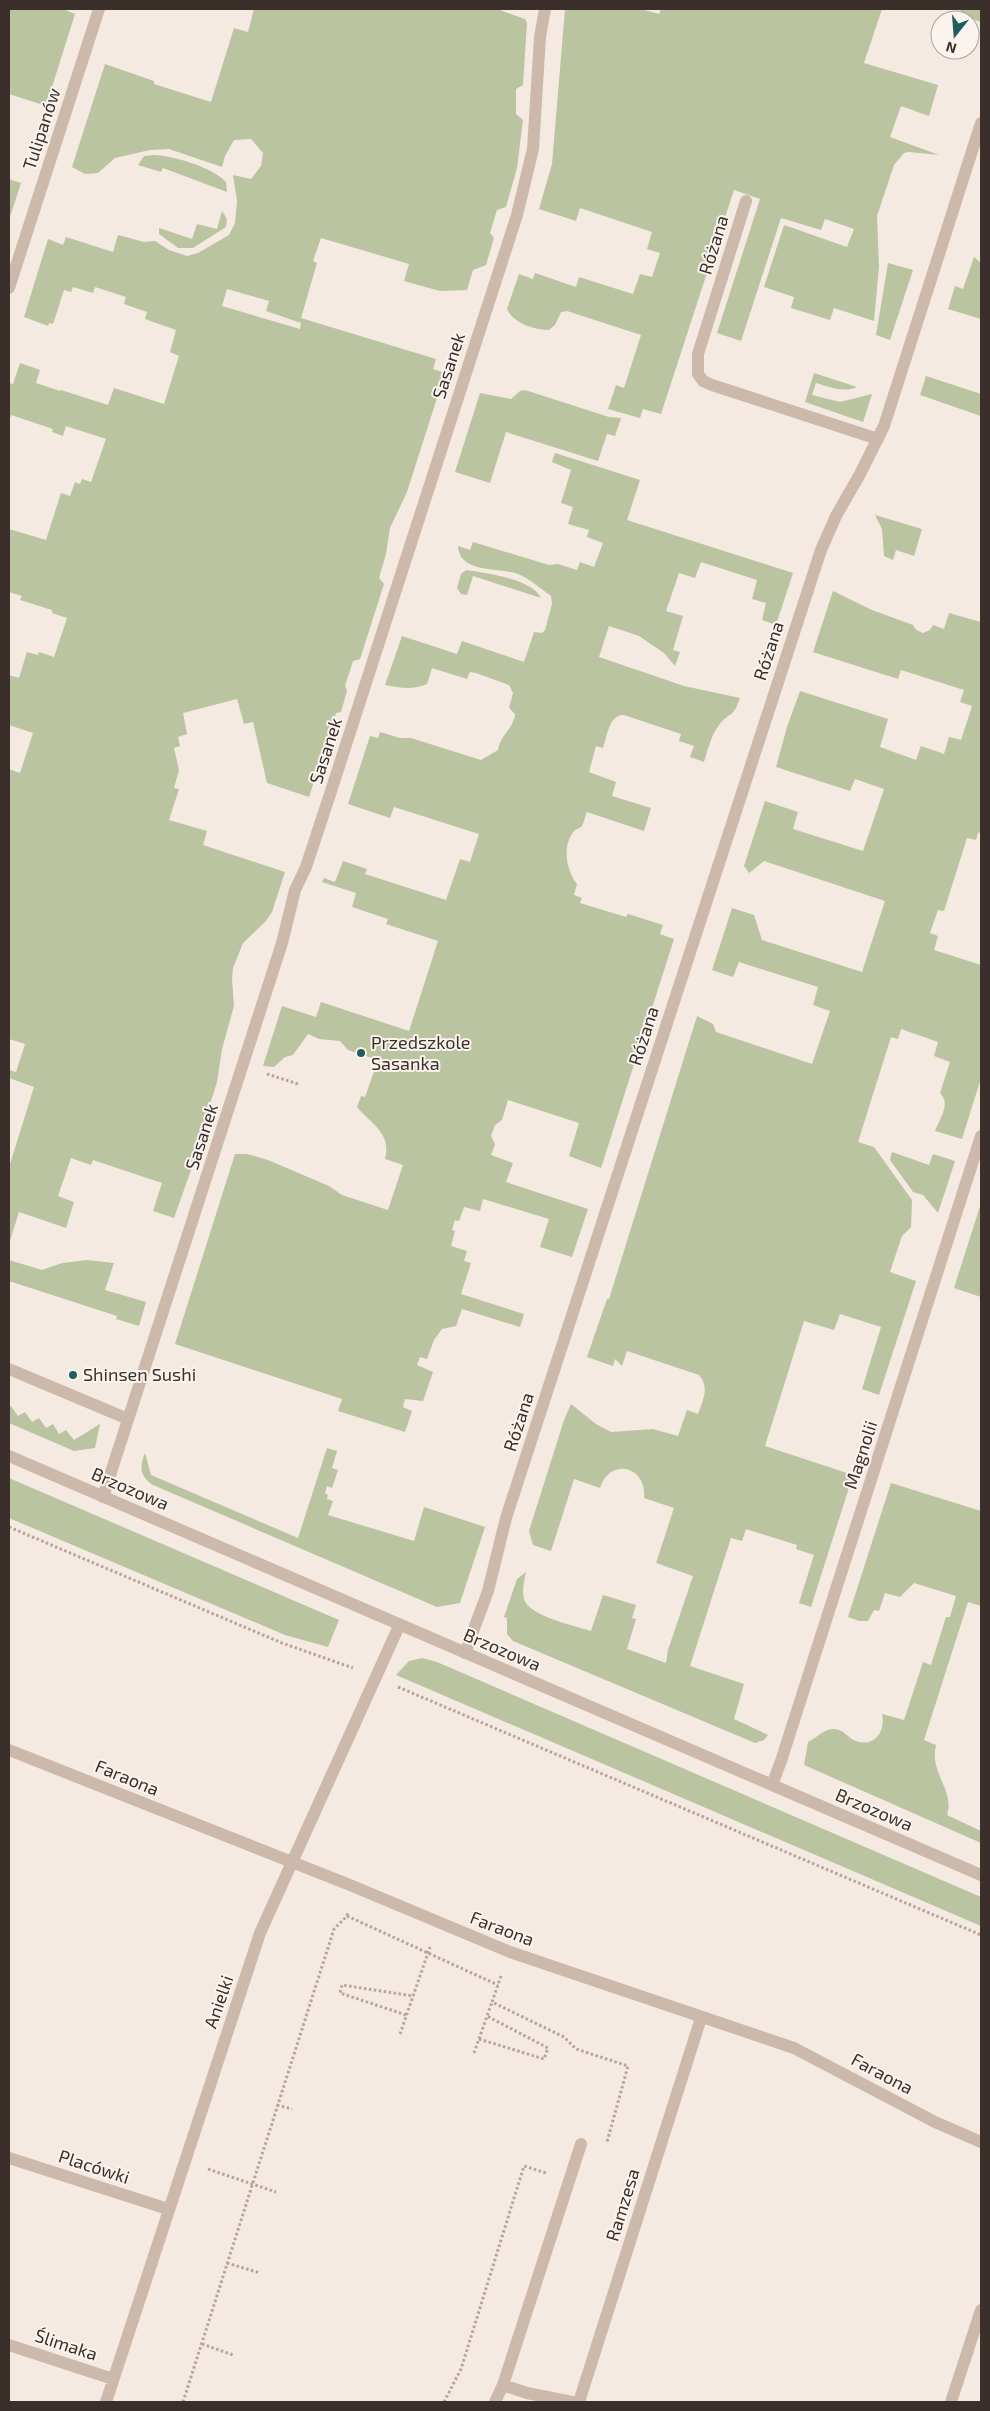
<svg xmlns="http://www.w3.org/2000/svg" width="990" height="2411" font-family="'Exo 2',sans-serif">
<rect width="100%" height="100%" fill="#f4eae1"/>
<!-- green -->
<path fill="#bac4a0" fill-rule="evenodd" d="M9 9H63L75 14 46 106 9 94Z
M254 9H497L525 19 527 23 523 85 516 89V114L523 120 517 168 506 207 497 210 490 233 494 238 486 265 473 270 467 290 440 291 404 281 409 264 321 238 313 261 317 263 301 318 436 359 433 369 445 373 407 492 390 528 386 554 379 578 384 584 360 659 353 661 345 686 347 691 341 712 336 713 309 797 267 783 253 722 244 724 237 699 183 713 187 734 178 737 180 746 174 748 179 770 174 788 179 789 169 820 207 831 203 845 285 872 272 912 265 922 243 943 233 968 232 979 234 1006 222 1049 217 1082 206 1117 207 1125 174 1218 153 1211 162 1183 93 1160 91 1165 71 1158 58 1196 74 1202 66 1228 19 1212 9 1244V1167L34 1087 9 1078V1070L16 1072 25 1044 9 1039V769L20 773 33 733 9 725V675L19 678 27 652 38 655 39 652 54 657 67 618 52 613V610L20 600 22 596 9 592V529L46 540 61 493 70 496 75 482 80 484 82 479 91 482 106 439 66 426 63 436 52 432 53 429 11 415 9 422V383L13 384 20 363 40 370 36 383 60 391 61 390 108 405 114 388 164 404 179 356 170 352 176 330 145 319 147 312 124 304 126 297 95 287 93 293 73 287 71 292 64 290 53 324 49 323 48 326 24 317 48 239 63 245 66 237 113 252 118 235 144 242 155 241 169 250 187 256 198 253 229 235 235 223 237 201 233 175 251 179 261 166 263 153 251 139 234 140 225 156 222 167 169 149 150 150 115 158 98 173 85 174 72 167 105 64 154 81V84L211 102 234 28 248 32ZM227 289 269 301 266 311 301 323 300 329 222 306Z
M565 9H641L659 14 661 9H882L864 63 938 85 929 116 901 106 890 137 939 155 909 152 904 153 894 165 877 216 879 267 874 321 834 308 830 320 791 308 794 297 764 287 784 225 847 247 854 229 825 219 821 230 781 218 741 341 717 333 760 199 734 190 661 414 643 409 640 418 608 409 616 385 624 388 641 335 567 311 561 312 555 325 549 330C534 330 513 323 507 309L519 274 533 279 535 273 576 287 579 277 633 294 640 274 652 277 660 253 647 249 652 232 580 208 576 221 539 209 552 164Z
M961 9H981V22L959 15Z
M154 155C174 156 212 167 226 182L227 192 163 168 161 172 138 165 144 156Z
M9 179 21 183 9 220Z
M222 211 227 219 226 227 193 248H178L159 234V228L192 239 197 224 217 229Z
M974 257 981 263V319L948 309 955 286 963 289Z
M888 263 913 270 890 340 876 335Z
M814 373 857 387C845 393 828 387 816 383L812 395 840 402 872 394 863 422 805 402Z
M926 376 981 394V416L920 395Z
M525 390 609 417 621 418 615 436 607 434 598 461 506 432 490 483 455 472 480 393 511 399 520 391Z
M555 453 640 480 627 520 793 573 776 625 762 620 766 603 752 599 757 580 701 562 695 578 679 573 666 611 683 616 673 650 680 652 675 666 664 653 639 636 609 626 599 657 684 686 740 698C733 719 730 711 719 725 711 736 708 749 704 762L690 757 694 746 679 741 681 734 624 715C609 714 607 737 603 748L596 746 589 772 616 782 612 796 651 808 644 831 587 812C585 816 584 824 581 827 577 829 574 830 572 834 562 848 567 871 577 884L574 895 582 898 580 903 626 917 628 914 663 925 660 934 674 939 601 1168 569 1156 579 1123 508 1100 502 1120 495 1125 491 1136 495 1144 491 1155 513 1163 506 1182 588 1209 572 1257 540 1247 549 1219 483 1199 480 1211 464 1207 459 1221 455 1220 452 1230 455 1231 451 1246 467 1251 464 1261 471 1263 461 1294 524 1314 520 1327 462 1309 456 1326 442 1329 434 1340 427 1359 420 1357 417 1365 433 1372 423 1401 405 1399 403 1407 412 1411 405 1432 338 1411 342 1399 175 1344 235 1154H247L268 1160 329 1186 342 1195 388 1210 403 1165 385 1159C392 1133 371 1124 357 1107L361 1096 365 1097 378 1060 348 1050 340 1041 319 1039 308 1034 293 1055 285 1057 274 1067 263 1066 282 1006 316 1017 321 1002 409 1031 438 941 386 924 388 919 352 907 356 893 322 882 324 878 335 882 343 861 367 869 365 874 446 900 460 859 470 862 479 834 394 807 390 818 348 804 370 736 378 738 380 732 400 738H411L481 760 498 750C500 735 514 728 515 714L509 708 513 693 509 685 476 673 470 672 467 679 432 668 427 684C413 690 400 688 385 685L402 636 457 654 462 641 524 662 534 632 542 633 545 630 552 604 551 596C541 589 530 579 518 574 500 567 459 574 458 546L470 550 473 542 549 565 558 564 577 570 580 562 594 567 603 543 587 537 589 530 568 524 573 507 561 503 571 470 552 462Z
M875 515 922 529 914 556 896 550 893 560 884 556 882 529Z
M466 570C486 573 532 579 541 598L473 576 467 595 461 594 457 588 461 574Z
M833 591 872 610 913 625 916 630 923 633 930 630 933 625 944 629 949 613 981 622V832L978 833 976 840 967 838 944 911 938 910 930 933 938 936 934 950 981 965V1078L962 1139 935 1131C940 1118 951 1104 940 1093L950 1062 934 1056 938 1042 901 1029 898 1039 891 1037 858 1142 874 1147 912 1200 911 1227 902 1236 890 1272 916 1281 879 1395 862 1389 881 1327 840 1314 834 1330 804 1321 765 1446 853 1475 811 1607 799 1603 814 1555 796 1549 797 1545 746 1529 742 1541 731 1538 690 1666 744 1684 734 1719 768 1735 764 1740 755 1743 513 1641 507 1634V1618L504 1617 517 1579 526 1572C524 1580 522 1591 524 1599 528 1616 576 1626 591 1631L603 1595 636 1605 632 1618 636 1619 627 1649 666 1663 668 1650 693 1576 656 1563 674 1508 644 1498C647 1466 610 1457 600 1488L574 1479 551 1551 533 1545 529 1531 564 1420 571 1404 596 1424 611 1432 653 1429 678 1436 687 1410 698 1414C703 1399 710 1388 699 1375L627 1351 622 1366 615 1359 613 1366 587 1357 607 1299H609L697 1016 713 1024 716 1032 812 1064 830 1011 813 1005 818 987 739 962 733 977 712 970 732 908 754 915 762 940 862 972 885 901 764 861 749 873 744 866 765 801 798 812 793 829 863 851 884 789 855 779 850 791 776 767 787 727 800 691 888 719 880 747 916 760 921 746 944 754 949 737 961 740 972 706 960 702 964 690 901 670 898 679 813 652Z
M892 1152 929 1165 933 1154 955 1161 938 1213 923 1195 913 1192 890 1160Z
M981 1203V1297L954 1288Z
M9 1260 42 1270 62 1263 87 1260 114 1263 105 1290 146 1302 139 1326 116 1319 117 1316 9 1281Z
M11 1406 18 1416 25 1412 32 1422 39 1418 46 1428 53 1424 59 1434 66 1430 74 1440 100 1424 95 1448 74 1451 9 1423V1407Z
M327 1448 337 1451 332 1468 338 1470 332 1488 327 1486 325 1493 328 1495 327 1499 333 1501 328 1515 414 1541 424 1507 485 1527 460 1603 437 1607 153 1485C140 1476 139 1468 145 1453L151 1475 298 1538Z
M9 1478 339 1620 328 1647 285 1635 9 1518Z
M891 1483 981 1511V1606L968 1602 924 1740 936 1745C929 1773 955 1790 947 1815L981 1831V1843L804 1765 808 1742C816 1739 822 1730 832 1729 844 1728 847 1738 856 1741 875 1748 886 1730 882 1714L904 1720 923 1662 931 1665 946 1617H950L956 1596 914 1583 900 1597 885 1593 879 1611 874 1610 868 1621H859L848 1617Z
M422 1658 437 1662 981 1897V1926L396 1675 409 1661Z"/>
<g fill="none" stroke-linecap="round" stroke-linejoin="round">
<!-- path -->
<path stroke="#b9a396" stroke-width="3" stroke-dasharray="2.5 2.5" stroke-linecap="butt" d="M267 1074 298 1084
M9 1527 282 1643 353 1668
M398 1687 981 1935
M347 1916 498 1985
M501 1976 492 2002 564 2037 576 2049 628 2066 607 2142
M406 2015 340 1993 342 1985 413 1996
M400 2034 430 1947
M479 2039 544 2059 548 2048 487 2016
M474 2053 492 2002
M277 2105 292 2109
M208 2169 276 2192
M227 2263 260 2273
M202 2344 233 2355
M183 2402 334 1929 347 1916 348 1912
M444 2402 461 2369 524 2166 546 2173"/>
<!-- minor -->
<path stroke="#cdb9ac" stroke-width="12" d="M746 201 698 354V374L703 381 712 385 878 439
M9 288 99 9
M9 1369 128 1419
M9 1456 981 1875
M103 1497 282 943 295 890 306 867 332 788 517 215 533 149 540 37 545 9
M465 1653 488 1591 506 1518 821 550 836 516 860 474 884 426 981 123
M9 1750 350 1885 510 1952 794 2048 935 2122 981 2142
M772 1785 781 1761 981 1136
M9 2158 168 2209
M9 2345 113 2379
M503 2385 581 2144
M106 2402 260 1933 399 1626
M495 2402 503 2385 527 2393 572 2402
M579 2402 701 2018
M951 2402 981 2310"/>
</g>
<!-- markers -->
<g fill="#205d5d" stroke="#fbf4ee" stroke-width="2">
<circle cx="361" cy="1053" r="5"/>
<circle cx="73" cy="1375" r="5"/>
</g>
<g text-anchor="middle" stroke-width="4" stroke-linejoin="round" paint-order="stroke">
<!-- street labels -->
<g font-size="18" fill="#3b2f2b" stroke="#fbf4ee">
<text transform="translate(42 129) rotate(-72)" y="6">Tulipanów</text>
<text transform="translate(714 245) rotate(-73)" y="6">Różana</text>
<text transform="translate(449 366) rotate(-72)" y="6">Sasanek</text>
<text transform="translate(769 651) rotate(-72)" y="6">Różana</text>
<text transform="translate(326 751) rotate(-72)" y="6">Sasanek</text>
<text transform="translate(644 1036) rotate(-72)" y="6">Różana</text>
<text transform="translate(202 1137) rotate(-72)" y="6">Sasanek</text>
<text transform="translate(519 1422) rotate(-72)" y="6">Różana</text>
<text transform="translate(861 1455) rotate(-72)" y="6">Magnolii</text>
<text transform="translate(130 1489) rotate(23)" y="6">Brzozowa</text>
<text transform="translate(502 1650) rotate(23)" y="6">Brzozowa</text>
<text transform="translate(127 1778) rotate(22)" y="6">Faraona</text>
<text transform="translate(874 1810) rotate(23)" y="6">Brzozowa</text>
<text transform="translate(502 1929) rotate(21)" y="6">Faraona</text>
<text transform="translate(219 2002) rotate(-71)" y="6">Anielki</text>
<text transform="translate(882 2074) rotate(28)" y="6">Faraona</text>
<text transform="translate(94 2167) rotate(18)" y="6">Placówki</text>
<text transform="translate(623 2205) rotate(-73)" y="6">Ramzesa</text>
<text transform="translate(66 2345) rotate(18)" y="6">Ślimaka</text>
</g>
<!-- poi labels -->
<g font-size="18" fill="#3b2f2b" stroke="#fbf4ee" text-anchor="start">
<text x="371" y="1049">Przedszkole<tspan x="371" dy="21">Sasanka</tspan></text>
<text x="83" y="1381">Shinsen Sushi</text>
</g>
</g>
<!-- border -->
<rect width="990" height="2411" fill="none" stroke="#3b2f2b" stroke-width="20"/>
<!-- north arrow -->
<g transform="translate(955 35) rotate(197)"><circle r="24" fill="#fbf4ee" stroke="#aea5a0"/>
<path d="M0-4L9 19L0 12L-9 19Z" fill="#205d5d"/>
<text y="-8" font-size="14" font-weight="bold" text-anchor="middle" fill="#3b2f2b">N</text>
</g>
</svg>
